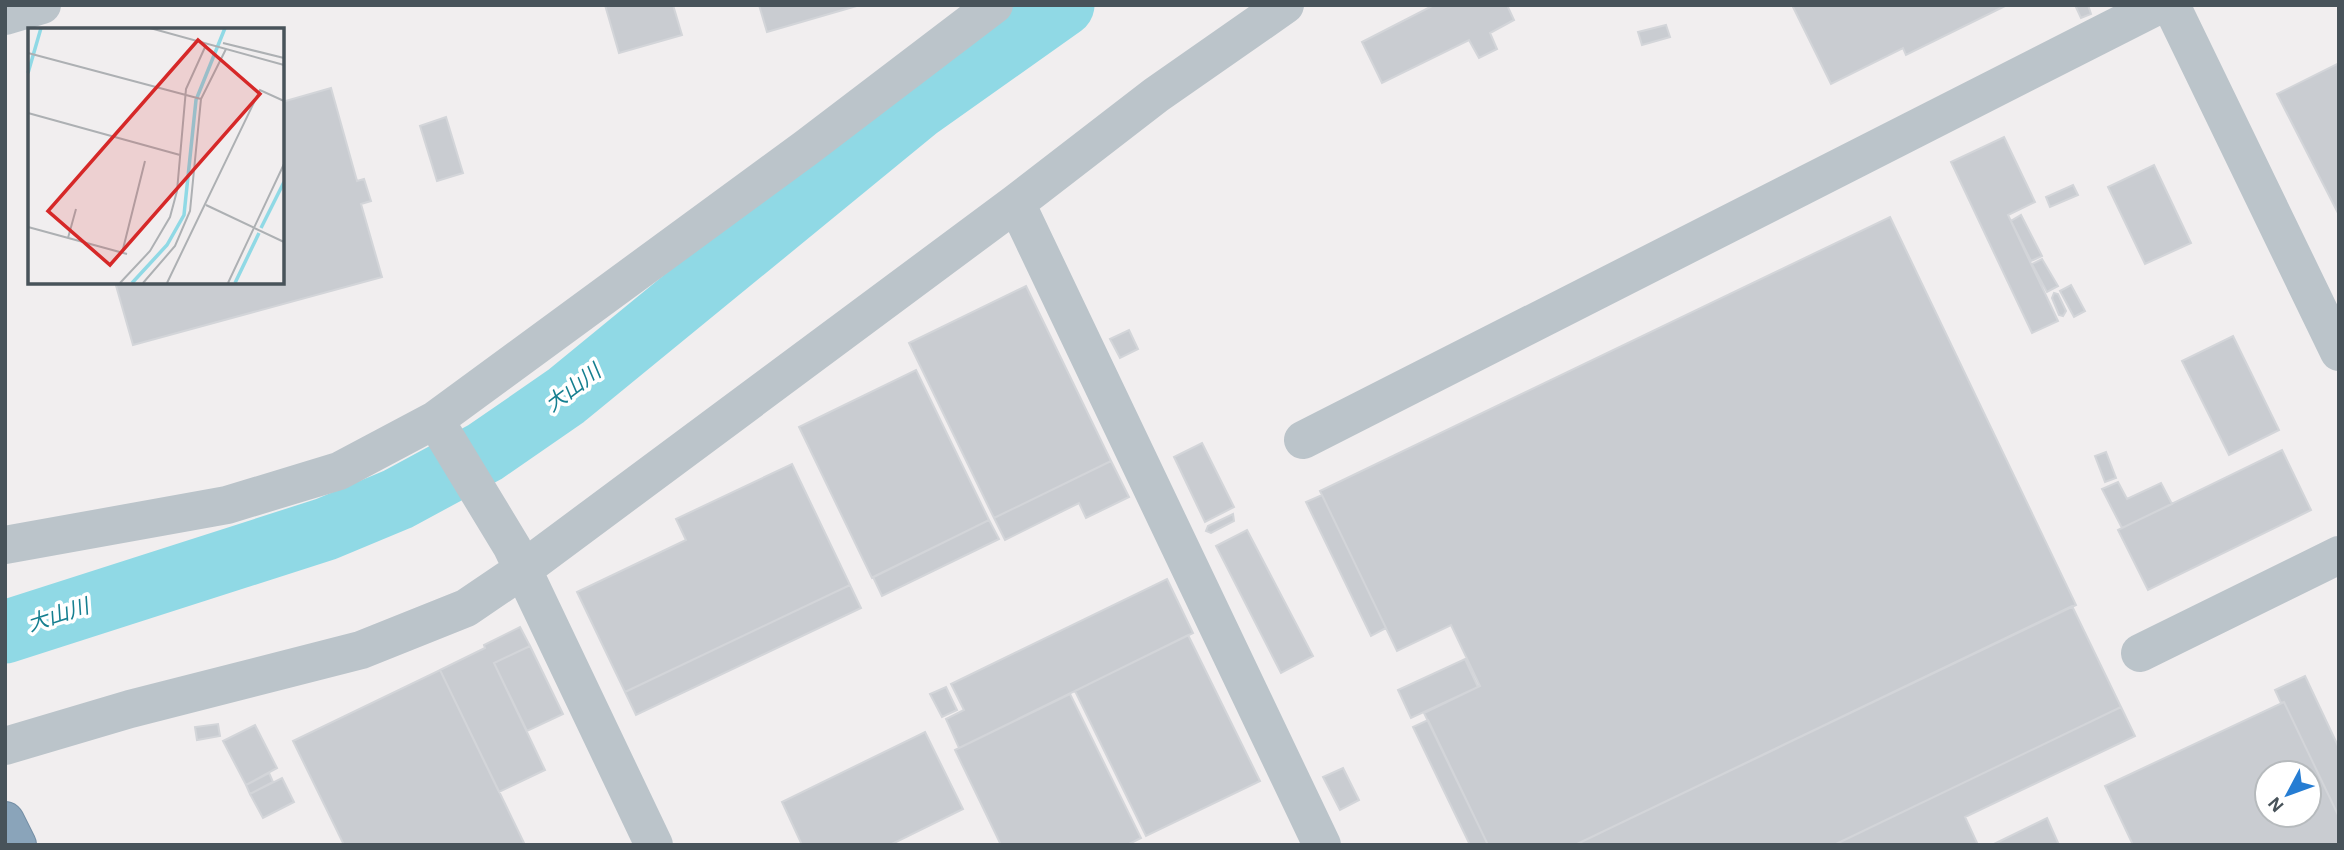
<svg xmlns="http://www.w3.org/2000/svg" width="2344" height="850" font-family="'Alegreya Sans','Noto Sans JP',sans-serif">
<rect width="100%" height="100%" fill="#f1eeef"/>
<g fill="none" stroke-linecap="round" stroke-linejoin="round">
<!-- river -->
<path stroke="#90d9e5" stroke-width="63" d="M5 632 326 529 398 499 485 452 566 396 919 107 1063 5"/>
</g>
<!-- building -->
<path fill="#c9ccd1" stroke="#d3d5d9" stroke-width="2" fill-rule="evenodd" d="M605 5H673L682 35 619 53Z
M759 5H860L767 32Z
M1434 5H1507L1514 20 1490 33 1497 49 1479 58 1469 40 1382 83 1362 42Z
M1792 5H2007L1906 55 1903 48 1831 84Z
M2075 5H2088L2091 14 2081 18Z
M1666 25 1670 37 1642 45 1638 32Z
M2339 63V215L2277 94Z
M331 88 357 181 364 179 371 201 361 204 382 277 133 345 115 282H282V102Z
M446 117 463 173 437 181 420 126Z
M2004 137 2035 202 2008 215 2058 321 2032 333 1951 162Z
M2154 165 2191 243 2145 264 2108 187Z
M2073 185 2078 195 2050 207 2046 197Z
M2021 215 2042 256 2031 261 2011 221Z
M1890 217 2076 605 1575 845H1488L1424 713 1480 686 1451 625 1397 651 1320 491Z
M2042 259 2058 286 2047 292 2032 264Z
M2071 285 2085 311 2074 317 2060 291Z
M1026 286 1111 461 994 518 909 343Z
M2054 293 2058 294 2066 311 2063 316 2059 315 2052 298Z
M1129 330 1138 349 1120 358 1110 339Z
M2233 336 2279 430 2229 455 2182 361Z
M916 370 989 520 872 578 799 427Z
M1202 443 1234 507 1205 522 1174 457Z
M2282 450 2311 510 2148 590 2118 530Z
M2106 452 2116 478 2105 482 2095 456Z
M1111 461 1129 497 1086 518 1079 503 1005 540 994 518Z
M792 464 850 585 625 692 577 592 686 540 676 519Z
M2118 482 2127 499 2161 483 2172 504 2122 528 2102 489Z
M1322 495 1386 628 1371 636 1306 502Z
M1233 514 1234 521 1211 533 1206 531 1208 526Z
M989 520 999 539 882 596 873 577Z
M1247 530 1313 656 1281 673 1216 546Z
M1167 579 1193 633 959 748 946 719 964 710 951 684Z
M850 585 861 608 636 715 625 692Z
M2072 606 2121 707 1834 845H1575Z
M520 627 530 646 494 663 545 770 499 792 440 670 485 648 484 645Z
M1188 635 1260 781 1146 836 1075 691Z
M530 646 563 714 527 731 494 663Z
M1465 659 1478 687 1411 718 1398 690Z
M440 670 525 845H344L293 741Z
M2305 676 2339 748V817L2284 702 2281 703 2275 690Z
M946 687 957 710 942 717 930 694Z
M1070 694 1141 838 1127 845H1001L955 750Z
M2284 702 2339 817V845H2133L2105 786ZM2267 773H2309V815H2267Z
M2121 707 2135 736 1965 817 1978 845H1834Z
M1428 720 1488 845H1470L1413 727Z
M218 724 220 736 197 740 195 727Z
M255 725 277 768 246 785 223 741Z
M925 732 963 809 890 845H802L782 802Z
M1343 768 1359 800 1340 810 1323 777Z
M269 773 273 782 250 794 246 785Z
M282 778 294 802 263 818 250 794Z
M2047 818 2059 845H1992Z"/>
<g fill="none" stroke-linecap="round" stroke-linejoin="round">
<defs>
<path id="highway" d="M5 821 17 845"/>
</defs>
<!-- highway casing -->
<use href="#highway" stroke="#758fa5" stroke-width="40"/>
<!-- minor -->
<path stroke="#bbc4ca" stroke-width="38" d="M2171 5 2339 352
M5 16 42 5
M1016 203 1322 845
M435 420 512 547 654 845
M1303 440 2159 5
M5 545 227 505 339 471 435 420 806 148 994 5
M2140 653 2339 555
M5 746 130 709 361 650 466 608 522 570 1016 203 1156 95 1285 5"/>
<!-- highway -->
<use href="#highway" stroke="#8aa4ba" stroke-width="38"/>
</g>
<g text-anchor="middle" stroke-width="7" stroke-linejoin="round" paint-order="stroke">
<!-- water labels -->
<g font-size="21" font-style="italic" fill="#167f90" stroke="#fff">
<text transform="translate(573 388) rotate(-37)" y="7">大山川</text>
<text transform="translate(58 615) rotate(-18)" y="7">大山川</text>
</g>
</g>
<!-- overview -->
<g transform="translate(28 28)">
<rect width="256" height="256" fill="#f1eeef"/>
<path fill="none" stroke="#90d9e5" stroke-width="3.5" d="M0 45 13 0M233 200 256 154M104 255 139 217 156 187 168 72 197 0M207 255 231 205"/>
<path fill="none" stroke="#adb0b3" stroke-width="2" d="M122 0 256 37M195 15 256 30M0 25 173 71M0 85 152 127M178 177 256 214M0 199 99 226M40 210 48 181M94 225 117 133M92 255 122 223 142 189 149 163 158 61 178 17M115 255 147 218 162 183 173 71 198 21M139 255 232 62 256 73M200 255 256 136"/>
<path fill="#d62828" fill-opacity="0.15" stroke="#d62828" stroke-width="3.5" d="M170 12 232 66 82 237 20 183Z"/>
<rect width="256" height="256" fill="none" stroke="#48535a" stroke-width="3.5"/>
</g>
<!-- border -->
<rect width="2344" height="850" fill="none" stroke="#48535a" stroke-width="14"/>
<!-- north arrow -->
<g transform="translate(2288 794) rotate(229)"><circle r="33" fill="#ffffff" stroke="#b6babd" stroke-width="2"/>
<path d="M0-5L12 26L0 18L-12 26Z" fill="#267dd3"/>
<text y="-10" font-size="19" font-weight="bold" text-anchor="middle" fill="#48535a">N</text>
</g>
</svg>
